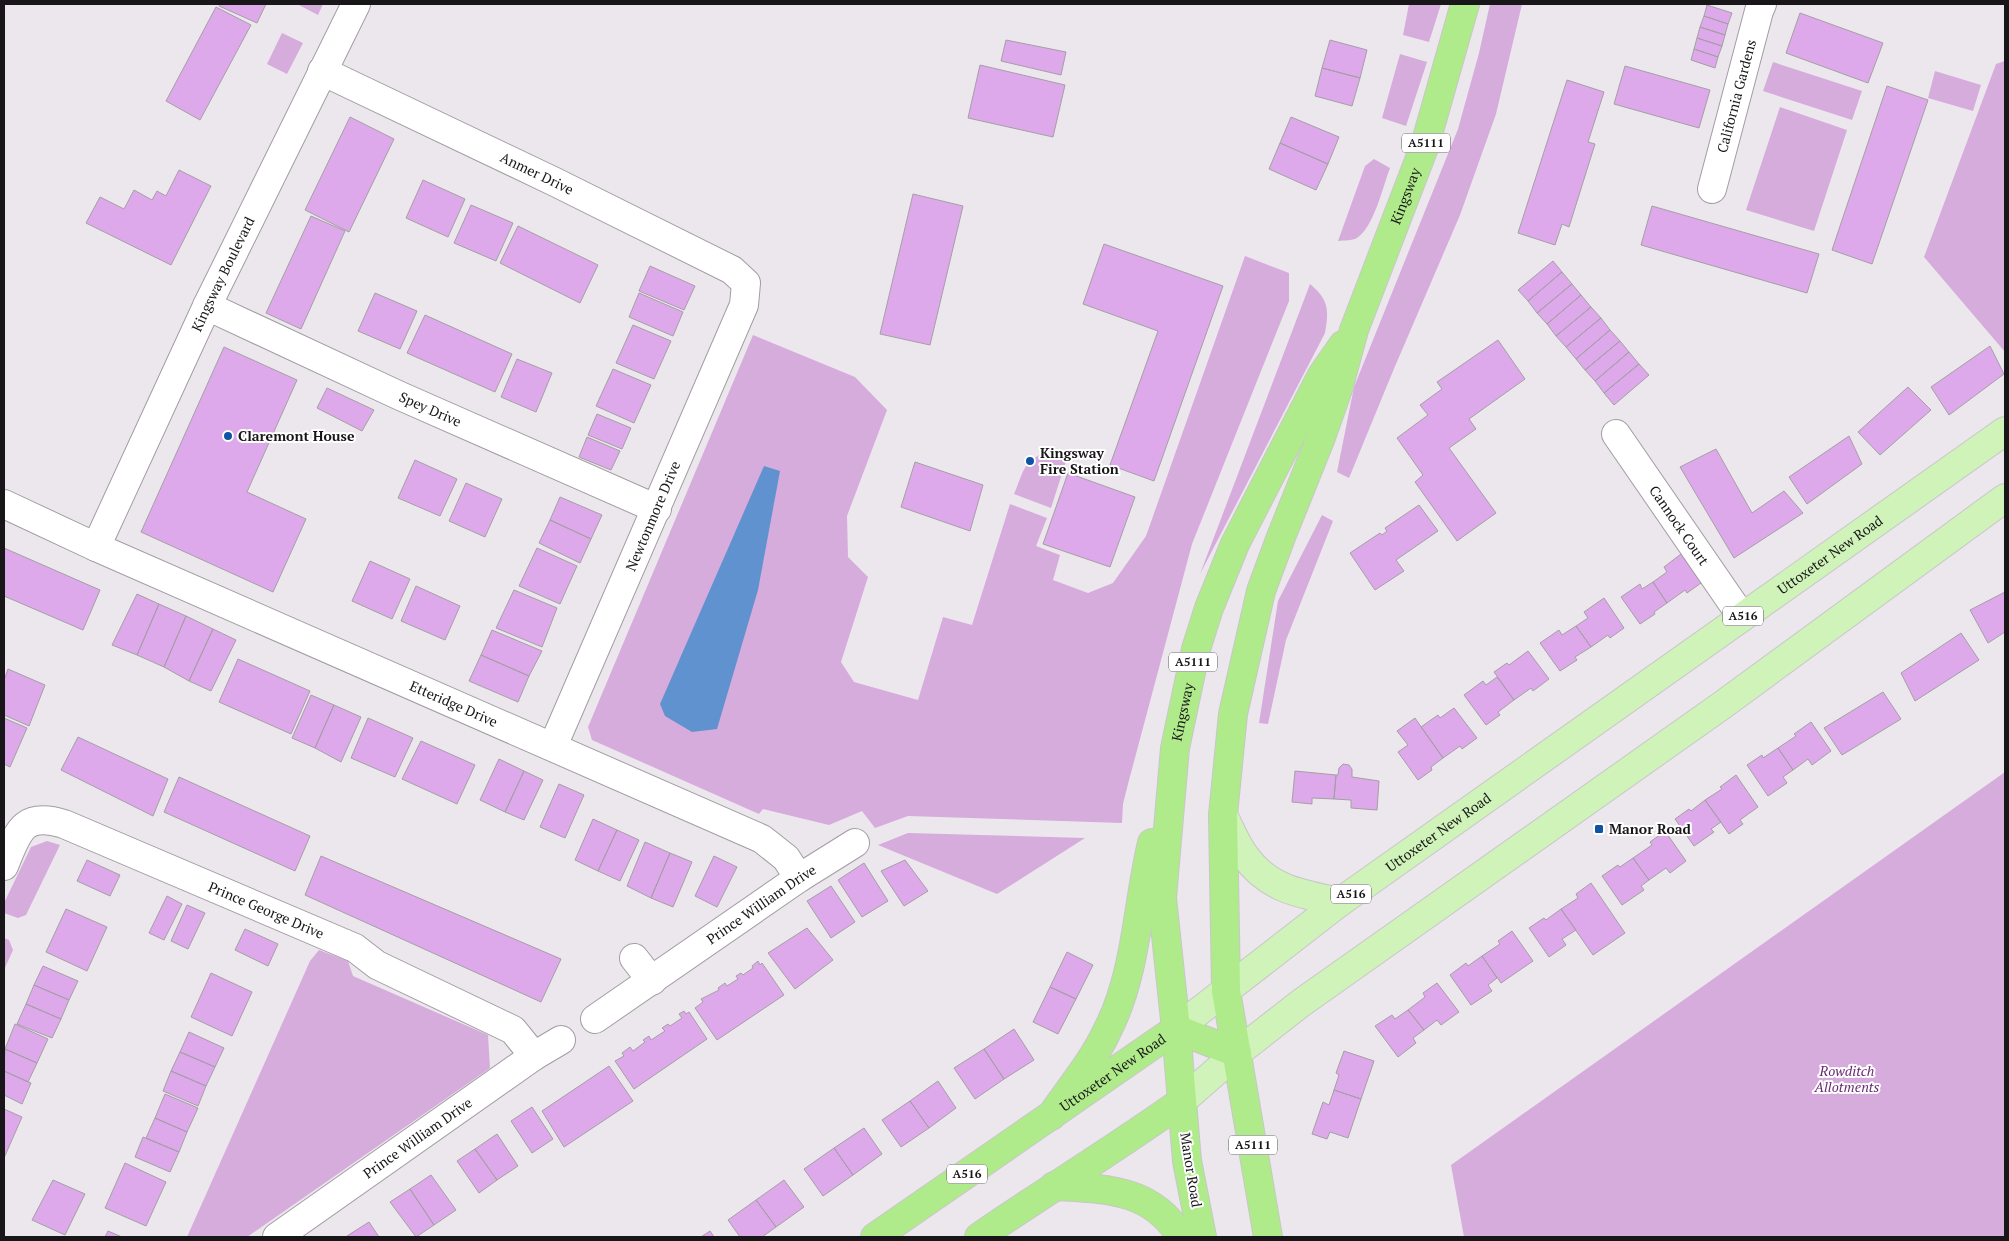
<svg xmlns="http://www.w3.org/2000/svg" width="2009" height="1241" font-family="'PT Serif',serif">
<rect width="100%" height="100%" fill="#ece7ed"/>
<!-- green -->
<path fill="#d6acdc" d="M297 4H323L318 15Z
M1409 4H1441L1429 42 1403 35Z
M1490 4H1522L1496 114 1460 215 1393 371 1349 478 1337 472 1354 387 1458 129 1479 53Z
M282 33 303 43 287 74 267 64Z
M1400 54 1427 62 1406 126 1382 118Z
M2005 61V352L1924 257 1996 64Z
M1773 62 1862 91 1852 120 1763 91Z
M1935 71 1981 85 1973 111 1928 98Z
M1780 107 1847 130 1814 231 1746 210Z
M1374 159 1390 168C1383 186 1374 227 1357 238 1352 241 1344 240 1338 241L1365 166Z
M1245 256 1289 273V301L1192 544 1128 784 1123 804 1122 823 908 816 875 828 862 811 829 825 763 809 759 814 592 740 588 727 753 335 855 377 887 410 847 516 848 557 868 577 841 662 854 682 918 700 943 617 972 625 1010 504 1047 518 1036 546 1060 555 1053 580 1088 593 1113 583 1146 536Z
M1310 284C1329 300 1329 310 1325 333L1200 574Z
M1052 450 1068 455 1051 508 1014 494C1025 468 1023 460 1052 450Z
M1322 515 1333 521 1286 640 1268 724 1259 723 1278 601Z
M2005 772V1237H1464L1451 1165Z
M908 833 1085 838 997 894 878 845Z
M47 841 60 845 26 915 18 918 4 913V903L31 847Z
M4 938 9 940 13 950 4 970Z
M319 950 348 961 353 976 488 1035 490 1068 247 1237H187L310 961Z"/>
<!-- water -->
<path fill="#6092cf" d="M764 466 780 471 758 590 717 729 692 732 665 716 660 704Z"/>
<!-- building -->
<path fill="#dea9ea" stroke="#a49fa5" d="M220 4H266L257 23 219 6Z
M1707 5 1732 13 1728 24 1704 16Z
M216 7 251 25 200 120 166 101Z
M1800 13 1883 43 1868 83 1786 53Z
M1704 16 1728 24 1725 35 1700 27Z
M1700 27 1725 35 1722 46 1697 38Z
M1697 38 1722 46 1718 57 1694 49Z
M1006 40 1066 52 1061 75 1001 61Z
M1330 40 1367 50 1360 78 1322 68Z
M1694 49 1718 57 1715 68 1691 60Z
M980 65 1065 85 1053 137 968 118Z
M1625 66 1710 90 1699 128 1614 104Z
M1322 68 1360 78 1352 106 1315 96Z
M1567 80 1604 92 1588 142 1595 144 1569 227 1562 224 1555 245 1518 233Z
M1887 86 1928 100 1872 264 1832 250Z
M350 117 394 139 349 232 305 210Z
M1291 117 1339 137 1328 164 1280 143Z
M1280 143 1328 164 1316 190 1269 169Z
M179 170 211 186 171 265 86 223 100 197 124 209 134 190 152 200 157 191 166 196Z
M423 180 465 199 448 237 406 218Z
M913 194 963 206 930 345 880 334Z
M471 205 513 223 496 261 454 243Z
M1652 206 1819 254 1807 293 1641 245Z
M311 216 345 231 301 329 266 313Z
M518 226 598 265 580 303 500 263Z
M1104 244 1223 286 1154 481 1110 465 1158 331 1083 304Z
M1553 261 1562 272 1528 301 1518 290Z
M650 266 695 286 684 310 639 291Z
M1562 272 1572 284 1537 313 1528 301Z
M1572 284 1581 295 1547 324 1537 313Z
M375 293 417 311 400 349 358 331Z
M639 293 683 312 673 336 629 317Z
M1581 295 1591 307 1556 336 1547 324Z
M1591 307 1601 318 1566 347 1556 336Z
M425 315 512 354 495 392 407 353Z
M1601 318 1610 330 1576 359 1566 347Z
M633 325 671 341 654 379 616 363Z
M1610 330 1620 341 1585 370 1576 359Z
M1498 340 1525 379 1469 419 1476 429 1449 448 1496 513 1457 541 1415 482 1423 475 1397 438 1428 415 1420 405 1442 389 1437 382Z
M1620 341 1629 352 1595 381 1585 370Z
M1990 346 2004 374 1949 415 1931 387Z
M224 347 297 380 247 492 306 519 273 592 141 532Z
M1629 352 1639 364 1604 393 1595 381Z
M517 359 552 373 536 412 501 397Z
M1639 364 1649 375 1614 405 1604 393Z
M613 369 651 385 634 423 596 406Z
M1908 387 1931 410 1880 455 1858 432Z
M327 388 374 410 362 431 317 408Z
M597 414 631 428 622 449 588 435Z
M1849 436 1862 464 1807 504 1789 477Z
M587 437 620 451 611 470 579 457Z
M1716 449 1752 513 1784 491 1803 513 1734 558 1680 467Z
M415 460 457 479 440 516 398 498Z
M915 462 983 485 970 531 901 507Z
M1068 473 1135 497 1110 567 1043 544Z
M466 483 502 499 485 537 449 521Z
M560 497 602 515 591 539 550 520Z
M1419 505 1438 531 1396 560 1404 571 1375 590 1350 553 1380 533 1382 535 1387 531 1385 528Z
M550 520 591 539 580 563 539 543Z
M4 548 100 590 83 630 4 596Z
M537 548 577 566 560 604 519 586Z
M1681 554 1701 583 1687 593 1685 590 1667 603 1653 582 1667 572 1664 567Z
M370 561 410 579 392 619 352 601Z
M1653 582 1667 603 1654 612 1655 614 1640 624 1621 597 1640 584 1642 589Z
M416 586 460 606 445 640 401 621Z
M514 590 557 608 542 647 496 628Z
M2005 592V632L1988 643 1970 610Z
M137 594 159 604 137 655 112 645Z
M1604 598 1624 628 1610 638 1608 635 1591 647 1576 626 1588 618 1584 612Z
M159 604 186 616 164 667 137 655Z
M186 616 213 629 189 681 164 667Z
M1576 626 1591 647 1575 657 1577 660 1560 671 1540 643 1559 630 1562 635Z
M213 629 236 640 211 691 189 681Z
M492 630 542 651 529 676 481 655Z
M1961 633 1979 660 1915 701 1901 673Z
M1528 651 1549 679 1533 691 1531 688 1514 700 1494 672 1507 663 1509 665Z
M481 655 529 676 518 702 469 681Z
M238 659 310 691 291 734 219 702Z
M8 669 45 685 29 726 4 715V680Z
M1497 677 1514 700 1498 712 1500 715 1486 725 1464 695 1483 681 1486 685Z
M1883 692 1901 719 1842 755 1824 728Z
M311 695 334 705 315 748 292 738Z
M334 705 361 717 341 762 315 748Z
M1454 708 1477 738 1462 749 1460 746 1443 758 1421 727 1438 715 1440 718Z
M4 718 27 728 10 767 4 764Z
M368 718 413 738 395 777 351 758Z
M1415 718 1443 758 1431 767 1432 770 1418 780 1398 752 1408 745 1397 731Z
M1811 722 1831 751 1812 765 1808 759 1793 770 1778 748 1796 736 1794 734Z
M78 737 168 779 153 816 61 770Z
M421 741 475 765 457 804 402 779Z
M1778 748 1793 770 1783 777 1787 783 1768 796 1747 765 1762 755 1763 758Z
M499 759 524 771 505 812 480 800Z
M1343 764 1349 765 1352 769V777L1379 781 1377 810 1351 808V800L1334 799 1336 775H1338L1339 768Z
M524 771 543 780 524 820 505 812Z
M1295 771 1336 775 1334 799 1312 798V804L1292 802Z
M1736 775 1758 807 1740 820 1743 824 1729 834 1705 800 1722 789 1720 787Z
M179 777 310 836 295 871 164 812Z
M559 784 584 795 565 838 540 827Z
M1705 800 1721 822 1711 829 1714 832 1694 846 1675 819 1689 809 1691 811Z
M593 819 617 830 598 871 575 860Z
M617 830 639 840 620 881 598 871Z
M1665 831 1686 861 1670 873 1666 868 1649 880 1633 858 1652 845 1650 842Z
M645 842 670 853 651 898 627 886Z
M670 853 692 862 673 907 651 898Z
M321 856 561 959 541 1002 305 895Z
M714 856 737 867 717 907 695 896Z
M1633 858 1649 880 1641 886 1644 890 1622 905 1602 876 1618 865 1620 867Z
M87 860 120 875 110 896 77 881Z
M905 860 928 891 904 906 881 871Z
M864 863 888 901 862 917 838 880Z
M1591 883 1625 933 1593 955 1561 909 1578 898 1576 894Z
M831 886 855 922 831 938 807 901Z
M167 896 182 904 164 940 149 933Z
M187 905 205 913 188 949 171 941Z
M66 909 107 927 87 971 46 952Z
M1561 909 1576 930 1562 939 1566 945 1549 957 1529 928 1544 918 1546 920Z
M807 928 833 960 795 989 768 953Z
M245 929 278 944 268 966 235 950Z
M1512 931 1533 961 1501 983 1482 956 1500 944 1498 941Z
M1067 952 1093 965 1076 999 1050 987Z
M1482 956 1497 978 1488 985 1492 991 1471 1005 1450 975 1466 963 1468 966Z
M758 961 760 965 762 963 784 995 717 1040 695 1008 703 1002 701 999 719 990 718 988 725 983 727 986 738 979 736 976 741 973 743 975 753 968 752 966Z
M43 966 78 981 69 1000 34 985Z
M211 973 252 992 232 1036 191 1017Z
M1437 983 1459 1012 1441 1025 1437 1020 1424 1030 1408 1010 1425 997 1423 993Z
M34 985 69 1000 61 1019 26 1004Z
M1050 987 1076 999 1058 1034 1033 1022Z
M26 1004 61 1019 52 1038 17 1024Z
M1408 1010 1424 1030 1413 1038 1416 1043 1398 1057 1375 1026 1392 1015 1395 1019Z
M684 1011 686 1014 689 1012 707 1039 634 1089 615 1061 624 1056 622 1053 630 1047 633 1051 645 1042 643 1040 649 1036 651 1040 665 1031 662 1028 668 1024 670 1026 682 1018 679 1014Z
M15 1024 48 1039 37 1063 5 1049Z
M1014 1029 1034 1060 1004 1079 984 1049Z
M189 1032 224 1048 215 1067 180 1052Z
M5 1049 37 1063 28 1082 4 1071Z
M984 1049 1004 1079 975 1099 954 1068Z
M1344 1051 1374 1061 1361 1099 1334 1090 1339 1075 1336 1073Z
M180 1052 215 1067 206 1086 171 1071Z
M609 1066 633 1101 564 1147 542 1111Z
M4 1071 31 1083 22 1104 4 1095Z
M171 1071 206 1086 198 1106 163 1091Z
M938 1081 956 1108 929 1128 910 1101Z
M1334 1090 1361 1099 1348 1138 1330 1132 1327 1139 1312 1134 1323 1102 1329 1105Z
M165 1094 198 1108 187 1132 155 1118Z
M910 1101 929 1128 901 1147 882 1120Z
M532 1107 553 1139 532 1153 511 1121Z
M4 1109 22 1117 4 1158Z
M155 1118 187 1132 179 1152 146 1138Z
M864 1128 882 1154 853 1175 834 1148Z
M497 1134 518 1166 497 1180 475 1149Z
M143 1137 179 1152 170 1172 135 1157Z
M834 1148 853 1175 823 1196 804 1169Z
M475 1149 497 1180 479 1193 457 1161Z
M125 1163 166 1182 146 1226 105 1208Z
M431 1175 456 1210 434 1225 410 1189Z
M53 1180 85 1194 65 1235 32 1220Z
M784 1180 804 1207 776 1227 756 1200Z
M410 1189 434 1225 416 1237 390 1202Z
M756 1200 776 1227 762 1237H740L728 1220Z
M369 1222 379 1237H348L347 1236Z
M108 1231 122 1237H105Z
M710 1231 714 1237H701Z"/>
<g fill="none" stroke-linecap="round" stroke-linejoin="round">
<defs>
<g id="minor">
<path id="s1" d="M322 71 555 182 732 270 746 283 744 305 553 746"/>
<path id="s2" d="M1712 189 1759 11 1762 4"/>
<path id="s3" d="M207 306 398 395 657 509"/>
<path id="s4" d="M1616 434 1742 617"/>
<path id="s5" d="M4 504 96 547 762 839 786 858 799 878"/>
<path id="s6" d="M96 547 207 306 356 4"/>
<path id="s7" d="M4 866C18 832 22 811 64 824L355 948 377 965 513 1030 534 1056"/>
<path d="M634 958 652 981"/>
<path id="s8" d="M595 1019 799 878 855 843"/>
<path id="s9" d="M277 1237 534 1056 561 1040"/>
</g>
<g id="major">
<path d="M1223 815C1230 828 1236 844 1245 856 1269 890 1302 894 1340 902"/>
<path id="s10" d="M1176 1029 1340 902 2005 431"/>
<path d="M1181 1102 1237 1053 1301 1003 1721 706 2005 498"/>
</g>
<g id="highway">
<path d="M1176 1029 1237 1053"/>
<path d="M1051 1116C1070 1088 1094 1060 1108 1029 1137 972 1137 905 1152 843"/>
<path d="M1054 1186C1105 1189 1152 1188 1181 1237"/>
<path id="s11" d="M875 1237 1176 1029"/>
<path d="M979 1237C1046 1191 1115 1149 1181 1102"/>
<path id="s12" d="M1202 1237 1187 1161 1176 1029 1162 898 1175 748 1196 649 1209 608 1235 544 1322 375 1343 345"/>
<path id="s13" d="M1268 1237 1226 991 1223 815 1233 714 1261 591 1281 537 1320 440 1338 389 1354 330 1425 145 1465 4"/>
</g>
</defs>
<!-- minor casing -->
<use href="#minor" stroke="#a29da3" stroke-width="30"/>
<!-- major casing -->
<use href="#major" stroke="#c8c7c8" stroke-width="30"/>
<!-- highway casing -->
<use href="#highway" stroke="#c8c7c8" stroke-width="30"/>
<!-- minor -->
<use href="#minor" stroke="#fff" stroke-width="28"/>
<!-- major -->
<use href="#major" stroke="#cff3b9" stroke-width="28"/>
<!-- highway -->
<use href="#highway" stroke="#afeb8a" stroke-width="28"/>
</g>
<!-- markers -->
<g fill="#0f54a4" stroke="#fff" stroke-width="2">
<circle cx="228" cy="436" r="5"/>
<circle cx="1030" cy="461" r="5"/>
<rect x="1594" y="824" width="10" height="10" rx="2.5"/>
</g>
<g text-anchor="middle" stroke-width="4" stroke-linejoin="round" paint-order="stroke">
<!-- shield labels -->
<g fill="#fff" stroke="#5d5c5d" stroke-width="1">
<rect x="1402" y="133.5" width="48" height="19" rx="4"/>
<rect x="1723" y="606.5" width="40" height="19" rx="4"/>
<rect x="1169" y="652.5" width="48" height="19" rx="4"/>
<rect x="1331" y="884.5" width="40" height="19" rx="4"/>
<rect x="1229" y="1135.5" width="48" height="19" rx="4"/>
<rect x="947" y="1164.5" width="40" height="19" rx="4"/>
</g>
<g font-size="12" font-weight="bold" fill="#181618">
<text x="1426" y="147">A5111</text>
<text x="1743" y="620">A516</text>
<text x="1193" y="666">A5111</text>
<text x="1351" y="898">A516</text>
<text x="1253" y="1149">A5111</text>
<text x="967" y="1178">A516</text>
</g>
<!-- street labels -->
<g font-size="14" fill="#181618" stroke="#fff">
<text dy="5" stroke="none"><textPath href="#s2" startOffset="96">California Gardens</textPath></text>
<text dy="5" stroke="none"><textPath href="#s1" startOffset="238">Anmer Drive</textPath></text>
<text dy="5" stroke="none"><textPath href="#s13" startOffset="1074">Kingsway</textPath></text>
<text dy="5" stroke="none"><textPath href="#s6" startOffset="301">Kingsway Boulevard</textPath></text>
<text dy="5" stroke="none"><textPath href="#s3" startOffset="246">Spey Drive</textPath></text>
<text transform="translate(653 516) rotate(-67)" y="5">Newtonmore Drive</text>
<text dy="5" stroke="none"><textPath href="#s4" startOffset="111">Cannock Court</textPath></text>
<text dy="5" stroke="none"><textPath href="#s10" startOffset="808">Uttoxeter New Road</textPath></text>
<text dy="5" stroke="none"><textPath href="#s5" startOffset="492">Etteridge Drive</textPath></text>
<text dy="5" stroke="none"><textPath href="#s12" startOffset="529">Kingsway</textPath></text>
<text dy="5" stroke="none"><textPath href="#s10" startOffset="328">Uttoxeter New Road</textPath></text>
<text dy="5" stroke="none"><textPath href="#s8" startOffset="202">Prince William Drive</textPath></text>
<text dy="5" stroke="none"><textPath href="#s7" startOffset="306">Prince George Drive</textPath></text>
<text dy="5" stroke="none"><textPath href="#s11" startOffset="289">Uttoxeter New Road</textPath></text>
<text dy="5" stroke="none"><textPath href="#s9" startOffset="172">Prince William Drive</textPath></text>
<text transform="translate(1191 1170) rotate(81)" y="5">Manor Road</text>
</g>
<!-- poi labels -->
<g font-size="14" font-weight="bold" fill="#181618" stroke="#fff" text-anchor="start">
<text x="238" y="441">Claremont House</text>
<text x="1040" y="458">Kingsway<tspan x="1040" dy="16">Fire Station</tspan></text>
<text x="1609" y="834">Manor Road</text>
</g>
<!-- park labels -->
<g font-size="14" font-style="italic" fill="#6b2a76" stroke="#fff">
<text x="1847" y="1076">Rowditch<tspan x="1847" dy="16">Allotments</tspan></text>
</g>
</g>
<!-- border -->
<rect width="2009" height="1241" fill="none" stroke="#181618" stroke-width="10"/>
</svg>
